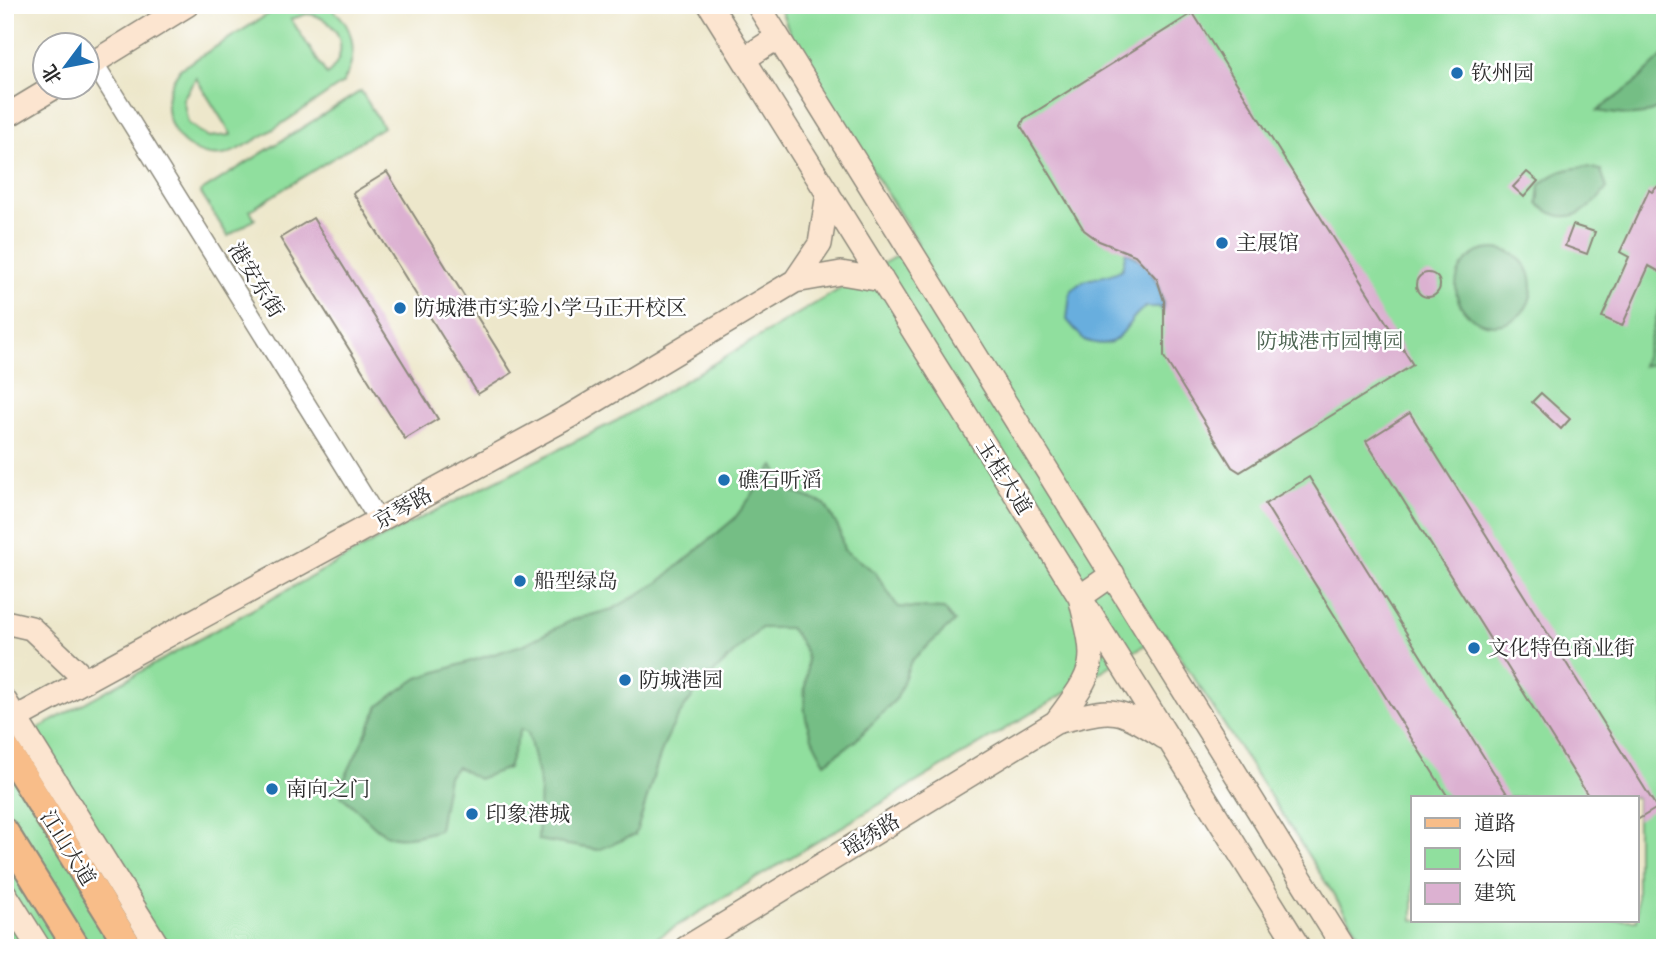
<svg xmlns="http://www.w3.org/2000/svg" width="1670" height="953" font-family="'IM FELL English','Noto Serif SC',serif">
<rect width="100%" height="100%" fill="#fff"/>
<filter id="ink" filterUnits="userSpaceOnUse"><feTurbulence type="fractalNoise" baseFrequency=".0143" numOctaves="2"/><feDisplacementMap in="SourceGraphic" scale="14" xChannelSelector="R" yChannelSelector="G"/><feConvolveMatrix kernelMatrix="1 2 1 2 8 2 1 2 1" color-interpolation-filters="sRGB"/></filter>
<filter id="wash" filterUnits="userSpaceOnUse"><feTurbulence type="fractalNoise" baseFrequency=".00686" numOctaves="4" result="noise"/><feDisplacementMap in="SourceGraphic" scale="28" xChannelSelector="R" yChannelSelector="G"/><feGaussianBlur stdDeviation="1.57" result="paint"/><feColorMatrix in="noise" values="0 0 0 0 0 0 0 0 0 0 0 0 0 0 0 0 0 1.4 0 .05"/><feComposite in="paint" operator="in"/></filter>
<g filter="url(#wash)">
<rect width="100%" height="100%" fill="#ede7cb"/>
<!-- green -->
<path fill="#90df9e" stroke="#5e8564" stroke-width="2" fill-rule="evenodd" d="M283 5H326C356 23 359 55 343 83 320 98 244 152 223 155 201 158 179 145 171 124 162 104 168 86 180 69ZM307 14C340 18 352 53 327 75L291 19ZM196 78 231 134V135L207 137 188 123 183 99Z
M779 5H1665V948H1368L1165 633 640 948H5V747L383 537 616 421 918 243 795 46ZM1413 797H1637V920H1413Z
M361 91 383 127 250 210 255 219 228 236 200 192Z"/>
<!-- forest -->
<path fill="#74be85" stroke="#507458" stroke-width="2" d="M1665 54V102C1648 121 1620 115 1597 111L1634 84Z
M1587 167 1601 170 1607 188C1588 214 1565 228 1538 204L1540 185C1554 172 1567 168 1587 167Z
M1456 287a38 38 0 1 1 76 0a38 38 0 1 1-76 0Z
M1665 289V363L1642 366Z
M774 466 788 490 825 504 839 529 844 550 875 572 898 607 944 609 954 622 911 661 897 698 855 741 825 763C815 746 807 731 805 711 800 675 821 661 789 628H761C733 655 701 681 680 714 657 749 650 795 635 835L598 850 538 840 540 785 528 732 521 729 508 768 478 779 457 767 448 776 439 830C377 849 385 830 341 796L342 784 379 706 397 692 418 678 525 644 572 620 613 609 659 582 734 519Z"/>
<!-- water -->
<path fill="#67aede" stroke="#496c84" stroke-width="2" d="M1126 251C1150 265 1162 284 1164 312L1159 307H1146C1121 321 1126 355 1084 340L1067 320 1070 293C1084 273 1103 281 1122 269Z"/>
<g id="blocks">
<!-- building -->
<path fill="#dcb1d1" d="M1193 13 1413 365 1240 472 1232 467 1164 357V301L1157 279 1135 255 1099 241 1084 230 1021 126 1024 119Z
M387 172 512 373 478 394 353 193Z
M1527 172 1538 181 1524 197 1513 187Z
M1665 179V261L1660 272 1649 266 1622 326 1602 317 1629 257 1620 252 1649 190 1652 192Z
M313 218 438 419 405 439 280 238Z
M1573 225 1595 232 1587 254 1565 246Z
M1416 285a12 12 0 1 1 24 0a12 12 0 1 1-24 0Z
M1541 393 1570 419 1561 429 1532 402Z
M1410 413 1657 808 1637 820V797H1589L1366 441Z
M1309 477 1509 797H1448L1265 504Z"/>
</g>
</g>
<g filter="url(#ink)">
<use href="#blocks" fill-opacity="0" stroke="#8c897b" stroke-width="2"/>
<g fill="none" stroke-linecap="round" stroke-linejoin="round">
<defs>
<path id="street" d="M94 63 379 521"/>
<path id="secondary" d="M710 5 1299 948
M758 5 1344 948
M744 59 778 37
M88 66 187 5
M5 117 53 88
M795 281 820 244 828 193
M5 622 31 628 86 680
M5 701 159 948
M1056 722C1098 666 1097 665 1080 597L1113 574
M5 724 570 416 795 281 841 273 882 280
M5 894 39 948
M686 948 1056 722C1113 709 1113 704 1164 737"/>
<path id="primary" d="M5 747 130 948
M5 832 77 948"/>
</defs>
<!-- street casing -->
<use href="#street" stroke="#8c897b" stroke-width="21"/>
<!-- secondary casing -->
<use href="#secondary" stroke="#8c897b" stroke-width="26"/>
<!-- primary casing -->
<use href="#primary" stroke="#8c897b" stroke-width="30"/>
<!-- street -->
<use href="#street" stroke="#fff" stroke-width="18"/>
<!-- secondary -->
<use href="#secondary" stroke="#fce5d0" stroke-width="23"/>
<!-- primary -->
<use href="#primary" stroke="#f8bd89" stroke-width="26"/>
</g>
</g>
<!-- markers -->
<g fill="#1f6fb2" stroke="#fff" stroke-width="2.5">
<circle cx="1457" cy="73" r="7"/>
<circle cx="1222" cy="243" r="7"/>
<circle cx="400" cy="308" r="7"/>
<circle cx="724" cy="480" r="7"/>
<circle cx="520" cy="581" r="7"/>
<circle cx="1474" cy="648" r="7"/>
<circle cx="625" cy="680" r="7"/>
<circle cx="272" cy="789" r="7"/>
<circle cx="472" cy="814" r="7"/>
</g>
<g text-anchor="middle" stroke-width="5" stroke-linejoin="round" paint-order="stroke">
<!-- poi labels -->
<g font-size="21" fill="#2b2b2b" stroke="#fff" text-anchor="start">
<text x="1471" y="80">钦州园</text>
<text x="1236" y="250">主展馆</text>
<text x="414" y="315">防城港市实验小学马正开校区</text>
<text x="738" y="487">礁石听滔</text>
<text x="534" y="588">船型绿岛</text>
<text x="1488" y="655">文化特色商业街</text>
<text x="639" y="687">防城港园</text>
<text x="286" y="796">南向之门</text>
<text x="486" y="821">印象港城</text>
</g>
<!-- street labels -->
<g font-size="21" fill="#2b2b2b" stroke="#fff">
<text transform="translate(256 280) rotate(58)" y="7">港安东街</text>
<text transform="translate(1004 477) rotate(58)" y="7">玉桂大道</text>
<text transform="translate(403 508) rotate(-29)" y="7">京琴路</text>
<text transform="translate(871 835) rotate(-31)" y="7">瑶绣路</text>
<text transform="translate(68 848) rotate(58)" y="7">江山大道</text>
</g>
<!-- park labels -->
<g font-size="21" fill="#49614e" stroke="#fff">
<text x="1330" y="348">防城港市园博园</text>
</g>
</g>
<!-- margin -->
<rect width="1670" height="953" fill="none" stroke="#fff" stroke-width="28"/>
<!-- legend -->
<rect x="1411" y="796" width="228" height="126" fill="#ffffff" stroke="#aaaaaa" stroke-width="2"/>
<rect x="1425" y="818" width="35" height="10" fill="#f8bd89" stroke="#aaaaaa" stroke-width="2"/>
<text x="1474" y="830" font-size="21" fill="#2b2b2b">道路</text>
<rect x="1425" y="848" width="35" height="21" fill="#90df9e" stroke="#aaaaaa" stroke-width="2"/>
<text x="1474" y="866" font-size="21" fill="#2b2b2b">公园</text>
<rect x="1425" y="883" width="35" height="21" fill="#dcb1d1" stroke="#aaaaaa" stroke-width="2"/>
<text x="1474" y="900" font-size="21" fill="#2b2b2b">建筑</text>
<!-- north arrow -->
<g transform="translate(66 66) rotate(238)"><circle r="33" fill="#ffffff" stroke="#aaaaaa" stroke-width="2"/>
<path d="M0-5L12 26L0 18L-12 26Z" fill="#1f6fb2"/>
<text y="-10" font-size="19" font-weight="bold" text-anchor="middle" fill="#2b2b2b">北</text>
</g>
</svg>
